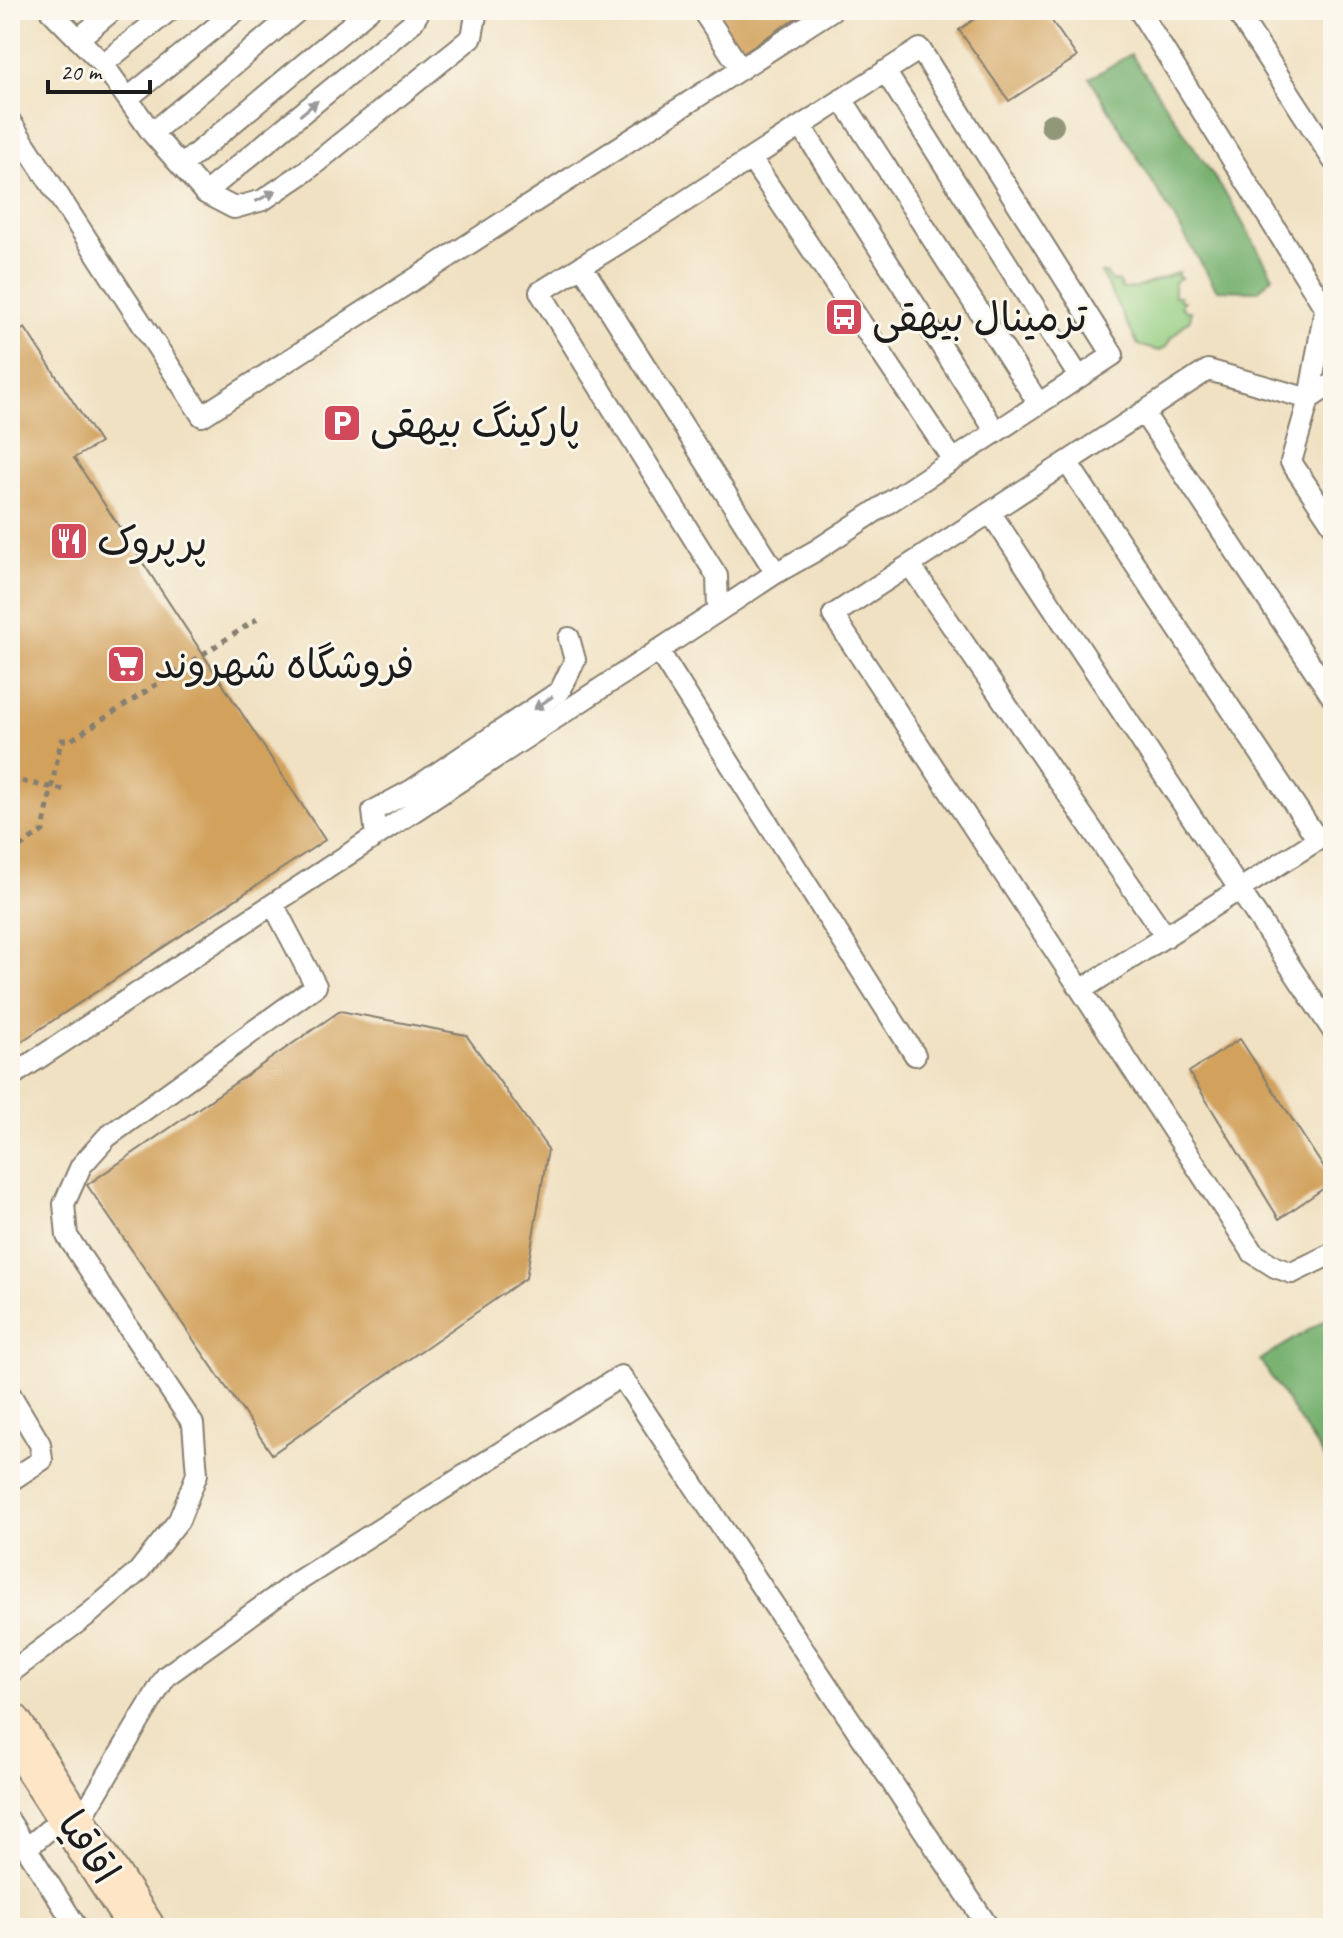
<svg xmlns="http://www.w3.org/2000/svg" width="1343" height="1938" font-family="Caveat,'Playpen Sans Arabic',sans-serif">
<rect width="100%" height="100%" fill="#fbf7ec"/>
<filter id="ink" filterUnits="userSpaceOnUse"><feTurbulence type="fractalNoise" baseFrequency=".0125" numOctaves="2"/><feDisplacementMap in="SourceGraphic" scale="16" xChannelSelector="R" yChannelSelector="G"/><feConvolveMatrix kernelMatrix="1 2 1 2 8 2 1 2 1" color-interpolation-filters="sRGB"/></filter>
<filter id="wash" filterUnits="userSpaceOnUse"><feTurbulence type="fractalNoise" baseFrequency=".006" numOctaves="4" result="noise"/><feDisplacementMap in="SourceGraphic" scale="32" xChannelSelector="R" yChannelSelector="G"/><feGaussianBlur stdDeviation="1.8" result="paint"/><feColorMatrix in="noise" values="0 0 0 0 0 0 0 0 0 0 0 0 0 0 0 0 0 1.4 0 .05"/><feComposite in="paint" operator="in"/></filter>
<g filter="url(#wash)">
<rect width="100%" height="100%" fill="#f0e1c2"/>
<!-- green -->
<path fill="#94ce82" stroke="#58754f" stroke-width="2" d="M1179 272 1177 276 1181 278 1174 282V296H1180L1179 300 1184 301 1181 306 1186 311H1191L1190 319 1170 339 1167 346 1159 351 1138 345 1101 273H1106L1112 282 1118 281 1122 289 1136 288Z"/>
<!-- forest -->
<path fill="#77b170" stroke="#4a6646" stroke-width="2" d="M1131 54 1229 199 1273 276 1258 291 1217 290 1090 78Z
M1333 1315V1471L1260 1360Z"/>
<g id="blocks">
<!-- building -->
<path fill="#d2a25d" d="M712 10H804L805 12 741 54Z
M987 10H1044L1077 57 1009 101 959 30Z
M25 328 100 443 74 458 325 840 10 1049V337Z
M340 1011 466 1035 548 1149 526 1278 272 1454 87 1185Z
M1240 1039 1333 1182 1279 1219 1189 1072Z"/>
</g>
</g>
<g filter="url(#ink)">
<use href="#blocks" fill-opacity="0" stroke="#867e6f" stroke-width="2"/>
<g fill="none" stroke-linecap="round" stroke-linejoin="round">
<defs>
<path id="service" d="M50 10 103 64 152 133 205 193 234 208 263 200 306 171 436 66 472 37 477 10
M702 10 741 69
M1139 10 1325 308 1309 399 1291 462 1333 525
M1236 10 1333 160
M78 39 113 10
M103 64 170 10
M885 71 1079 377
M128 98 237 10
M842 99 1039 404
M10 121 202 416 832 10
M801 126 996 432
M152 133 299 10
M751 159 953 460
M181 166 369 10
M205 193 413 22 420 10
M582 266 776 573
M1309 399 1333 383
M1143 412 1333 698
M1067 462 1318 840
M990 512 1333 1031
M910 565 1166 937
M658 650 915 1055
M1333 830 1081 990 1253 1253 1275 1267 1292 1273 1333 1253
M376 836 373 811 412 790 560 691 575 660 569 638
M1081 990 833 615 1208 370 1309 399
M10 1077 776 573 815 551 1113 355 920 49 656 220 540 292 717 576 718 610
M10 1394 40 1444 42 1460 10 1481
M10 1673 90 1613 138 1572 179 1520 197 1474 193 1424 67 1236 64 1204 81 1166 107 1137 316 986 273 904
M10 1822 77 1928
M76 1828 166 1676 295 1583 621 1376 989 1928
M27 1848 67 1814"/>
<path id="secondary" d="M10 1725 142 1928"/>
</defs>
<!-- service casing -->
<use href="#service" stroke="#867e6f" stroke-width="24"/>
<!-- secondary casing -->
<use href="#secondary" stroke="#867e6f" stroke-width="48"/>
<!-- path -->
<path stroke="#867e6f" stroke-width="5" stroke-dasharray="6 6" stroke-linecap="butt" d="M10 779 64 790
M10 854 43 831 61 740H71L257 619
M10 862 13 868"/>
<!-- service -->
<use href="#service" stroke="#fff" stroke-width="20"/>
<!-- secondary -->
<use href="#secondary" stroke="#fde5c5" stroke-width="44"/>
</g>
<!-- trees -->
<circle fill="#92977a" cx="1052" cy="125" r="12"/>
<!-- one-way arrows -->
<defs><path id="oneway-solid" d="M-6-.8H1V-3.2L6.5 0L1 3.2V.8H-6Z" transform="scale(2)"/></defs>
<g fill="#999">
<use href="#oneway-solid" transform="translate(309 108) rotate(-40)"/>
<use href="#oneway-solid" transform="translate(266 196) rotate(-28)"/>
<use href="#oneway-solid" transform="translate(543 703) rotate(146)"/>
</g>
</g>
<!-- icons -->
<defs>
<symbol id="bus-square" viewBox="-11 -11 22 22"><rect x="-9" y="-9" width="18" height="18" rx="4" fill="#d1495b" stroke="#fbf7ec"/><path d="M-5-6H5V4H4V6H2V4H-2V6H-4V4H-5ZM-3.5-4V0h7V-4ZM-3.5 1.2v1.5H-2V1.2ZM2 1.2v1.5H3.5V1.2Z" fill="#fff"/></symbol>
<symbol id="parking-square" viewBox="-11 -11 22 22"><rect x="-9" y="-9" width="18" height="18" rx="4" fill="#d1495b" stroke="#fbf7ec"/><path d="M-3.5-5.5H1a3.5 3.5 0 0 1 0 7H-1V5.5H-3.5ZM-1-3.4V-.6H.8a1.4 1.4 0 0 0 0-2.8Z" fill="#fff"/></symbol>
<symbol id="restaurant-square" viewBox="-11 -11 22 22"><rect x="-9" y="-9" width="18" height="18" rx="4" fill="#d1495b" stroke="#fbf7ec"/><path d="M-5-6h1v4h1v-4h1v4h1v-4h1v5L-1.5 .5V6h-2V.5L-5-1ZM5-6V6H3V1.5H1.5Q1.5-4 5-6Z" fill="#fff"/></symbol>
<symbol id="supermarket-square" viewBox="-11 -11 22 22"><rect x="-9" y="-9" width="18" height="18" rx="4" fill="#d1495b" stroke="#fbf7ec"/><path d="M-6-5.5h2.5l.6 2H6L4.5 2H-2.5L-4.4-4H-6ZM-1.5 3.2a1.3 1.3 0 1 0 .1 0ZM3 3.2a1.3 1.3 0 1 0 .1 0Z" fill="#fff"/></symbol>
</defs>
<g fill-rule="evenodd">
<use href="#bus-square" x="822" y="295" width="44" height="44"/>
<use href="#parking-square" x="320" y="401" width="44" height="44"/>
<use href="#restaurant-square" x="47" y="519" width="44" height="44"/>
<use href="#supermarket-square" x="104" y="642" width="44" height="44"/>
</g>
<g text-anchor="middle" stroke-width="6" stroke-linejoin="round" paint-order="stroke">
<!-- poi labels -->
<g font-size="40" fill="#1c1c1c" stroke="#fbf7ec" text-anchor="start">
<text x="872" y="331">ترمینال بیهقی</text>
<text x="370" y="437">پارکینگ بیهقی</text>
<text x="97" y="555">پرپروک</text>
<text x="154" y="678">فروشگاه شهروند</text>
</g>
<!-- street labels -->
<g font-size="40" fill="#1c1c1c" stroke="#fbf7ec">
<text transform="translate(89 1847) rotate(57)" y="14">اقاقیا</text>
</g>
</g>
<!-- margin -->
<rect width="1343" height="1938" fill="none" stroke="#fbf7ec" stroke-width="40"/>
<!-- scale -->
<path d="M48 80v12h102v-12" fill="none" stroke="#1c1c1c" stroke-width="4"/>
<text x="60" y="80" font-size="24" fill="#1c1c1c" stroke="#fbf7ec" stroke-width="6" paint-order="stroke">20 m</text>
</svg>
